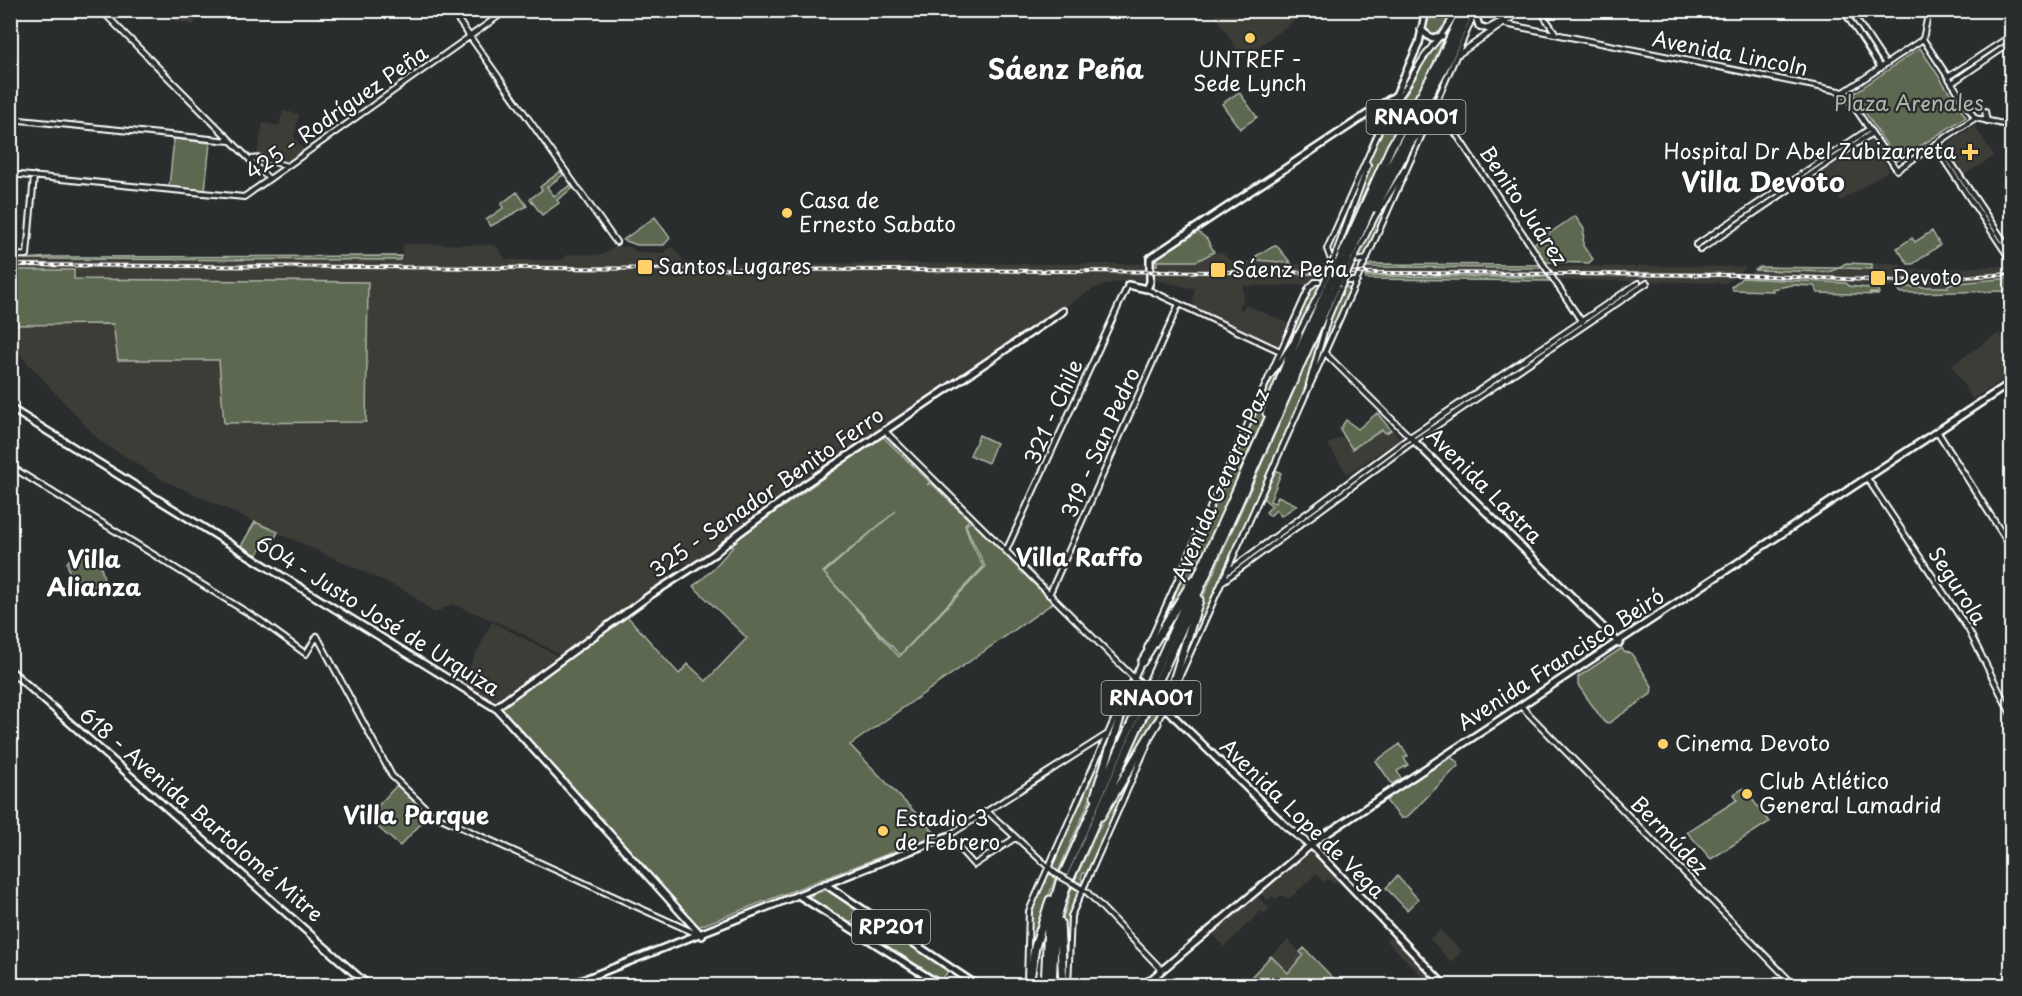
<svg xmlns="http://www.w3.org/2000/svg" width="2022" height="996" font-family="'Playpen Sans',sans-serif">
<rect width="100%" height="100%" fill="#2a2d2e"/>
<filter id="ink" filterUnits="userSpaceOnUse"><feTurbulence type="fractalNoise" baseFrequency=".0167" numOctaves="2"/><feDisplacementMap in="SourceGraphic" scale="12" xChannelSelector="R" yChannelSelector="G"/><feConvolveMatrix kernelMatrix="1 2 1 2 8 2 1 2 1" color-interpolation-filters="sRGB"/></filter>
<g filter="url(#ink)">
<!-- built -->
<path fill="#3e3c39" d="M153 11V10L198 11 194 25 152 15Z
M1213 11H1291L1297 19 1242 58Z
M283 111 299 114 294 136 303 150 287 161 257 155 263 123 279 126Z
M1974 125 1994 156 1964 175 1945 147Z
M1871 141 1889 170 1841 201 1823 172Z
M403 244 495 245 506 260H563L569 254 603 255 615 246 630 247 637 252 665 253 669 248H674L684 262 706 263 1141 264 1157 261H1197L1214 252 1222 253 1230 260 1298 264H1361L1354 278 1312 279 1306 285 1243 286V301L1239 308 1242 310 1245 305 1288 323 1278 345 1193 308 1194 290 1197 289 1160 281 1132 280 1110 283 1093 289 1010 341 886 424H879V429L738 529 712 552 690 566 685 563 663 577 664 582 560 655 514 629 453 604 434 613 408 592 163 480 100 441 11 345 10 259 402 260Z
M1886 263 1901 265 1906 270 2009 266 2011 280 1948 287H1899L1741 278 1760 267 1866 270 1871 269 1872 264Z
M1371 264 1540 265 1550 281 1365 279 1368 266Z
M1549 266 1636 267V281L1558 280Z
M1637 266 1745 267 1746 268 1726 283 1637 281Z
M1999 333 2011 349V375L1972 399 1952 365Z
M1388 424 1400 439 1347 474 1328 444 1345 435 1352 449Z
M492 622 558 656 494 702 462 682Z
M1310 853H1313L1337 881 1334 884 1328 879 1325 883 1316 874 1289 899 1281 895 1276 899 1273 896 1268 901 1261 894 1262 890Z
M1254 897H1258L1270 909 1264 913 1261 911 1224 947 1213 934Z
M1440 930 1462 951 1451 962 1430 939Z
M1391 937 1433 978 1431 985 1386 940Z
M1288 940 1303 955 1288 973 1271 956Z"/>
<!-- green -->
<path fill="#5b6850" stroke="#adb4a8" stroke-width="1.5" d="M1430 11H1454L1440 35 1432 37 1425 30Z
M1444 37 1430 71 1387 146 1350 223 1371 151 1388 114 1403 99 1430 51Z
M1920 48 1966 117 1897 161 1853 94Z
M1239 92 1257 117 1240 129 1222 104Z
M1869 129 1871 132 1700 250 1696 245Z
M174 139 210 143 205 190 169 187Z
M561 171 563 175 547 187 554 196 571 185 573 188 557 200 559 203 542 215 530 199 542 190 540 187Z
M1396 184 1365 257 1356 259Z
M517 192 527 206 491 226 486 220 503 208 501 204Z
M1575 216 1584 229 1583 246 1593 259 1589 263 1545 262 1532 245Z
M655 217 670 238 664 245H637L623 240Z
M1197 231 1207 239 1214 252 1197 261H1157V265H1152L1154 258 1156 261 1155 258Z
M1932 231 1940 245 1913 264H1908L1897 248 1912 238 1915 242Z
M1276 245 1291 263 1256 260V256Z
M401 256 400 260 24 259 51 257Z
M1846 263 1872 264V269L1839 268 1830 272 1754 270 1760 267 1838 268Z
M1371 264 1540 265 1541 268 1368 267Z
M10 270H74V279L368 282 366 422 224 423 219 360H118L113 324 11 325Z
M1365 276 1548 277 1550 281 1366 279Z
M1742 278 1846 283 1849 286 1879 289V293H1869L1879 295 1818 293 1814 286 1792 285 1772 289 1773 291 1733 290 1731 287Z
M2011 278V291L1901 293 1897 287H1948V284Z
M1315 285H1320L1284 354 1282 353 1310 290Z
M1346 286 1350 291 1316 365 1335 307Z
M1631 289 1636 291 1414 441 1222 583 1226 573 1410 437Z
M1322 327 1301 401 1179 674 1200 604Z
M1288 355 1258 432 1204 554 1158 629 1265 391Z
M1377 413 1391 430 1386 433 1382 430 1352 449 1340 429 1346 420 1358 429Z
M979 435 996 443 988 463 970 455Z
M882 436 930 482 927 485 931 483 969 520 965 524C968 541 977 551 983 567L900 655 824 573 896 511 823 572 899 657 985 567C979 551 971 541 966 525L971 521 1053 603 850 745 937 835 695 928 501 708 627 616 679 674 688 664 706 681 747 638 693 586C709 576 719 561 733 547L731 544Z
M1276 470 1281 473 1270 501 1275 503 1278 496 1297 505 1281 516 1276 510 1270 516 1266 512 1272 506 1263 498Z
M255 522 278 532 271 545 265 542 257 555 241 546Z
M95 553 98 555 104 579 101 584 79 590 73 587 67 563 70 559Z
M1622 648 1624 652 1631 653 1652 686 1651 694 1609 723 1604 722 1578 685V677Z
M1154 702 1158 711 1117 785H1116Z
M1121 706 1095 788 1058 872 1055 870 1052 864Z
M1400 744 1408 756 1404 758 1408 765 1397 771 1401 778 1392 784 1376 761Z
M1144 747 1087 874 1083 873 1081 878 1083 881 1079 883 1075 880 1097 832Z
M1450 757 1458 762V766L1406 818H1401L1387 802V798Z
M397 785 428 816 400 846 367 818Z
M1744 788 1769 822 1711 859 1687 832 1737 800 1734 794Z
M1047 873 1056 877 1037 925 1029 974 1030 915Z
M1397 876 1418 899 1407 910 1386 888Z
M1072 887 1079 891 1068 922 1065 986 1062 923Z
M826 889 867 915V916L849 923 808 897Z
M874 920 949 969 942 981 859 928Z
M1304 948 1333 978 1328 985H1261L1252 976 1271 956 1288 973 1303 955 1300 952Z"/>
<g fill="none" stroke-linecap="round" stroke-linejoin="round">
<defs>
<path id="minor" d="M101 10 269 179
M451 10 616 242
M1540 10 1556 34
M1843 10 1881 68
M1850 10 1886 64
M1505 24 1844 92
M1923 39 1975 118
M1923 39 1929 10
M1459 54 1523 10
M1948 77 2012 35
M1952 83 2012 42
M1844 92 1897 170 1975 118
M1844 92 1923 39
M1436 104 1582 322
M1985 111 1987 121
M1432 112 1476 10
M1975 118 2012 126
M10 119 230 141
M1938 143 2012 253
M1934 145 2012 262
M251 159 260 158 287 166
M10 174 244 197 507 10
M1696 245 1869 129
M1700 250 1872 133
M10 256 27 255 34 176
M1334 258 1368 165
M1354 259 1375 217 1405 169
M1331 260 1327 249 1388 111C1407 90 1412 74 1427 53 1438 38 1449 28 1456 10
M1355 261 1367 259
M1346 281H1357
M1147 289 1280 351
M1298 335 1323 285
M1325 353 1410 437
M1271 375 1292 344
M1309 384 1328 318 1342 285
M884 430 1134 678
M1937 431 2012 549
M10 466 261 621 306 654 317 636
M1867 478 1968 629 2012 716
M1006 551 1128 285
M1227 572 1410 437 1638 283
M1222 582 1414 441 1647 283
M1049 595 1179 304
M317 636 392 776 432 814 697 934
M1147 648 1309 288 1315 282H1321
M1130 687 1142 661
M1175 687 1428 121
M1521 706 1795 986
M1156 724 1169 698
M988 812 1056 874
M1015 838 974 865 948 836 1106 735
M1074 884 1087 892 1162 970
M1027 980 1029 911 1121 704
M1068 986 1071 916 1150 739"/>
<path id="major" d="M1475 14 1479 26 1488 29 1506 19 1512 11
M1421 30 1431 38 1442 36
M1128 285 1147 289 1150 282V258L1396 95 1419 43 1426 10
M10 408 497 709 702 936
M1410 437 1619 643
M10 670 369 986
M1134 678 1143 686
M1156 699 1288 828 1315 849 1445 986
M495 708 649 596 714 554 739 533 804 485 1063 311
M939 842 946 841 953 845
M825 884 978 986
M801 897 942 986
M567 986 948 836
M1143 986 1317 840 2012 382"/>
<path id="highway" d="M1375 208 1410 143 1433 110
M1341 258 1391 147 1438 65 1463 10
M1348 259 1388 170 1448 60 1470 10
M1267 413 1298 335
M1142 662 1193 580
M1168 700 1199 600
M1095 796 1130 687
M1101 816 1157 723
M1060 922 1063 986
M1029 986 1035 947 1050 900
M1045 986 1048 925 1060 882 1329 285
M1052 986 1055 924 1066 887 1336 285"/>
</defs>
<!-- minor casing -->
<use href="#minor" stroke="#fff" stroke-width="8"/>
<!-- major casing -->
<use href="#major" stroke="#fff" stroke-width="10"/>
<!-- highway casing -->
<use href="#highway" stroke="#fff" stroke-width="11"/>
<!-- minor -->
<use href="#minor" stroke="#2a2d2e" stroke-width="4"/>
<!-- major -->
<use href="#major" stroke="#2a2d2e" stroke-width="5"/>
<!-- highway -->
<use href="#highway" stroke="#2a2d2e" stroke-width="7"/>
<defs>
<path id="rail" d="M10 265 1741 275 1898 281 2012 274"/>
</defs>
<!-- rail casing -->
<use href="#rail" stroke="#fff" stroke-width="4"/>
<!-- rail -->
<use href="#rail" stroke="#2a2d2e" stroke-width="1.5" stroke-dasharray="4.5" stroke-linecap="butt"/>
<defs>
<path id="minor-bridge" d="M1323 285 1334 258
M1342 285 1354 259
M1056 874 1074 884"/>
<path id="major-bridge" d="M1143 686 1156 699"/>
<path id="highway-bridge" d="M1329 285 1341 258
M1336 285 1348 259"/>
</defs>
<!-- minor-bridge casing -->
<use href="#minor-bridge" stroke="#fff" stroke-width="8" stroke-linecap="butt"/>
<!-- major-bridge casing -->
<use href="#major-bridge" stroke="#fff" stroke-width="10" stroke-linecap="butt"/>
<!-- highway-bridge casing -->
<use href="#highway-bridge" stroke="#fff" stroke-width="11" stroke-linecap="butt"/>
<!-- minor-bridge -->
<use href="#minor-bridge" stroke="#2a2d2e" stroke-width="4"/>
<!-- major-bridge -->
<use href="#major-bridge" stroke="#2a2d2e" stroke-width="5"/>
<!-- highway-bridge -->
<use href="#highway-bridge" stroke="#2a2d2e" stroke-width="7"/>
</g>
</g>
<!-- markers -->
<g fill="#ffd166" stroke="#2a2d2e" stroke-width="2">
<circle cx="1250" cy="38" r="6"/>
<path d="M1967 143h6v6h6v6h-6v6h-6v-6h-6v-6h6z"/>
<circle cx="787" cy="213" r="6"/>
<rect x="637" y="259" width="16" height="16" rx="3"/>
<rect x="1210" y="262" width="16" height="16" rx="3"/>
<rect x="1870" y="270" width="16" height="16" rx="3"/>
<circle cx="1663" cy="744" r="6"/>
<circle cx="1747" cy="794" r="6"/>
<circle cx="883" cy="831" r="6"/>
</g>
<g text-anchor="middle" stroke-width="4.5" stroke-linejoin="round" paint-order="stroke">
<!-- shield labels -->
<g fill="#2a2d2e" stroke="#bfc0c0" stroke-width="1.5">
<rect x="1366.5" y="100" width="99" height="34" rx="4.5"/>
<rect x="1101.5" y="681" width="99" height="34" rx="4.5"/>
<rect x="852" y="910" width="78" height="34" rx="4.5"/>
</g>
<g font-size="20" font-weight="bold" fill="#fff">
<text x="1416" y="124">RNA001</text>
<text x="1151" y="705">RNA001</text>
<text x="891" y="934">RP201</text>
</g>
<!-- street labels -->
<g font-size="21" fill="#fff" stroke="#2a2d2e">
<text transform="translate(1730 54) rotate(11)" y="7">Avenida Lincoln</text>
<text transform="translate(337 113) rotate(-35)" y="7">425 - Rodríguez Peña</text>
<text transform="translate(1523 206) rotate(56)" y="7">Benito Juárez</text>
<text transform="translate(1054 412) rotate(-66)" y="7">321 - Chile</text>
<text transform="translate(1101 443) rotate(-66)" y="7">319 - San Pedro</text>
<text transform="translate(1221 485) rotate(-66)" y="7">Avenida General Paz</text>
<text transform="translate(1484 486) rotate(45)" y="7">Avenida Lastra</text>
<text transform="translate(767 493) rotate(-35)" y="7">325 - Senador Benito Ferro</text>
<text transform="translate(1957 586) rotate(57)" y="7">Segurola</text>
<text transform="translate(377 616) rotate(32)" y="7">604 - Justo José de Urquiza</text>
<text transform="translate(1561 660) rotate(-33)" y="7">Avenida Francisco Beiró</text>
<text transform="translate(201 815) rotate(41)" y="7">618 - Avenida Bartolomé Mitre</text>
<text transform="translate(1302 819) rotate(44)" y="7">Avenida Lope de Vega</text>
<text transform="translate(1669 836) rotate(46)" y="7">Bermúdez</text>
</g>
<!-- poi labels -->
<g font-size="21" fill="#fff" stroke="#2a2d2e" text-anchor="start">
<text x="1250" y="67" text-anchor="middle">UNTREF -<tspan x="1250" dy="24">Sede Lynch</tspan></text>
<text x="1956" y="159" text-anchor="end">Hospital Dr Abel Zubizarreta</text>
<text x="799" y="208">Casa de<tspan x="799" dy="24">Ernesto Sabato</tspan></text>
<text x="658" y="274">Santos Lugares</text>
<text x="1232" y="277">Sáenz Peña</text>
<text x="1892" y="285">Devoto</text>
<text x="1675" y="751">Cinema Devoto</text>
<text x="1759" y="789">Club Atlético<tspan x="1759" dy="24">General Lamadrid</tspan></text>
<text x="895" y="826">Estadio 3<tspan x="895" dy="24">de Febrero</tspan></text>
</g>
<!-- park labels -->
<g font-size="21" fill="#adb4a8" stroke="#2a2d2e">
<text x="1909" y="111">Plaza Arenales</text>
</g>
<!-- quarter labels -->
<g font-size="24" font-weight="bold" fill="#fff" stroke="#2a2d2e">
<text x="1079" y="566">Villa Raffo</text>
<text x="94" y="568">Villa<tspan x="94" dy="28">Alianza</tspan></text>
<text x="416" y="824">Villa Parque</text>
</g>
<!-- district labels -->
<g font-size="27" font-weight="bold" fill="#fff" stroke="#2a2d2e">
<text x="1066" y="79">Sáenz Peña</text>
<text x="1763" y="192">Villa Devoto</text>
</g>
</g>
<!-- margin -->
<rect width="2022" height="996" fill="none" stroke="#2a2d2e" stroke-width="36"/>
<rect x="18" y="18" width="1986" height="960" fill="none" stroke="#fff" stroke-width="2" filter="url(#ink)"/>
</svg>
